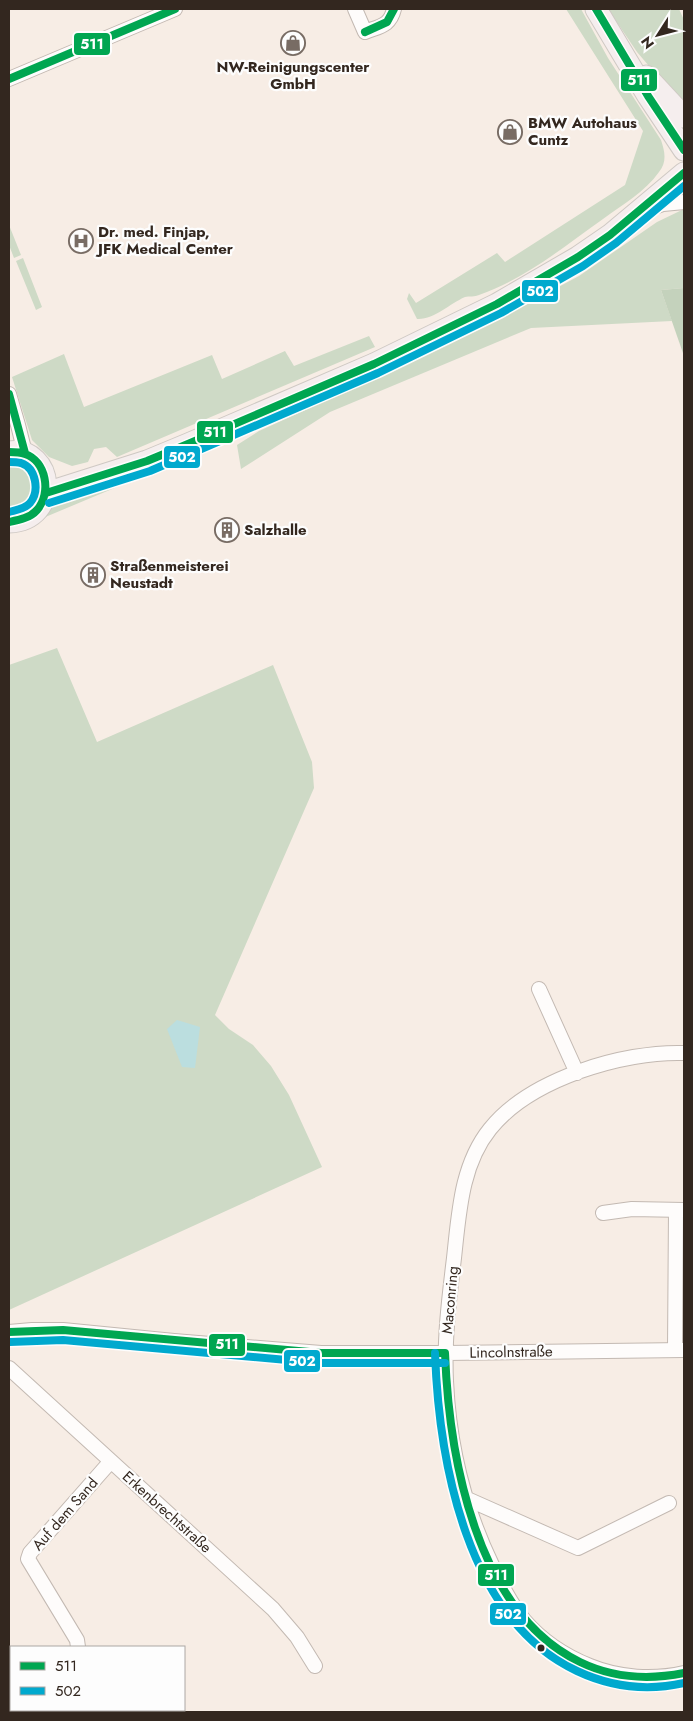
<svg xmlns="http://www.w3.org/2000/svg" width="693" height="1721" font-family="Jost,sans-serif">
<rect width="100%" height="100%" fill="#f7ede5"/>
<!-- green -->
<path fill="#cedac6" d="M566 9H581L608 58 661 140C665 152 667 162 659 172 645 192 622 205 603 219 565 246 525 279 479 295 475 297 469 296 465 297 449 304 434 320 417 319L407 299 409 293 416 303 497 253 505 262 625 185 643 131Z
M608 9H679L684 20V107L637 52Z
M684 209V288L661 290 672 321 531 328 330 412 241 469 237 445 259 431 389 372 534 300 579 276 657 222Z
M9 225 21 255 14 258 9 245Z
M23 258 42 307 36 310 16 261Z
M369 336 375 347 117 457 106 447 94 449 88 462 72 466 49 457 32 440 12 377 64 354 84 407 212 355 222 379 285 351 294 366Z
M9 458 32 467 39 490 26 508 9 512Z
M157 468 155 471 43 518 55 496 115 481Z
M57 648 97 742 273 665 312 762 314 788 215 1015 229 1029 253 1045 271 1066 289 1095 322 1167 9 1310V665Z"/>
<!-- forest -->
<path fill="#c4d2bc" d="M684 288V356L661 290Z"/>
<!-- water -->
<path fill="#bbdedf" d="M177 1020 200 1027 195 1068 182 1067 167 1029Z"/>
<g fill="none" stroke-linecap="round" stroke-linejoin="round">
<defs>
<path id="street" d="M355 9 365 32C380 26 390 26 394 9
M9 79 175 9
M646 210 663 204 684 202
M9 394 18 425 25 453
M539 989 577 1073
M684 1053C623 1051 530 1079 490 1129 461 1165 459 1213 454 1258 449 1299 444 1340 446 1381 449 1445 464 1507 492 1565 501 1584 510 1603 524 1620 542 1641 565 1656 590 1666 619 1678 654 1680 684 1673
M603 1213 632 1209 684 1210
M9 1332 32 1330H63L174 1341 321 1353H445L684 1350
M675 1350 676 1210
M9 1368 273 1609 297 1637 315 1666
M465 1498 578 1548 669 1503
M78 1647 77 1640 28 1559 30 1553 111 1461
M9 1710 11 1708"/>
<path id="primary" d="M596 9 648 96 684 150
M646 76 684 117
M9 452C54 446 62 520 9 522
M46 493 147 461 188 444 374 364 497 304 578 257 610 235 684 173"/>
</defs>
<!-- street casing -->
<use href="#street" stroke="#c3b9b2" stroke-width="16"/>
<!-- primary casing -->
<use href="#primary" stroke="#cfc9c4" stroke-width="23"/>
<!-- street -->
<use href="#street" stroke="#fefcfb" stroke-width="14"/>
<!-- primary -->
<use href="#primary" stroke="#f5eeee" stroke-width="21"/>
<defs>
<path id="bus-1" d="M596 9 648 96 684 150
M365 32 387 22 394 9
M9 79 175 9
M9 394 25 453
M9 452C14 452 20 452 25 454 46 461 52 493 37 510 30 518 19 520 9 522
M46 493 147 461 188 444 374 364 497 304 578 257 610 235 684 173
M9 1332 63 1330 321 1353H445
M445 1353C449 1457 476 1612 580 1662 613 1678 649 1680 684 1673"/>
<path id="bus-2" d="M9 462C12 462 17 462 21 463 36 468 40 491 30 503 25 509 16 510 9 512
M49 503 150 471 192 453 378 373 501 313 583 266 616 243 684 186
M10 1342 63 1340 320 1363H445
M435 1353C439 1462 467 1620 577 1671 611 1687 648 1691 684 1683"/>
</defs>
<!-- bus-1 casing -->
<use href="#bus-1" stroke="#fdfdfd" stroke-width="11"/>
<!-- bus-2 casing -->
<use href="#bus-2" stroke="#fdfdfd" stroke-width="11"/>
<!-- bus-1 -->
<use href="#bus-1" stroke="#00a651" stroke-width="8"/>
<!-- bus-2 -->
<use href="#bus-2" stroke="#00a9ce" stroke-width="8"/>
</g>
<!-- icons -->
<defs>
<symbol id="shop-ring" viewBox="-11 -11 22 22"><circle r="9.5" fill="#fdfdfd" stroke="#786c64" stroke-width="1.5"/><path d="M-5-2.5h2.3a2.7 3.5 0 0 1 5.4 0H5L5.5 6h-11ZM-1.5-2.5h3a1.5 2.3 0 0 0-3 0Z" fill="#786c64"/></symbol>
<symbol id="hospital-ring" viewBox="-11 -11 22 22"><circle r="9.5" fill="#fdfdfd" stroke="#786c64" stroke-width="1.5"/><path d="M-5-5h3v3.5h4V-5h3V5h-3V1.5h-4V5h-3Z" fill="#786c64"/></symbol>
<symbol id="building-ring" viewBox="-11 -11 22 22"><circle r="9.5" fill="#fdfdfd" stroke="#786c64" stroke-width="1.5"/><path d="M-4-6H4V6H1V3H-1V6H-4ZM-2.5-4.3h1.7v1.8h-1.7ZM.8-4.3h1.7v1.8H.8ZM-2.5-1h1.7V.8h-1.7ZM.8-1h1.7V.8H.8Z" fill="#786c64"/></symbol>
</defs>
<g fill-rule="evenodd">
<use href="#shop-ring" x="279" y="29" width="28" height="28"/>
<use href="#shop-ring" x="496" y="118" width="28" height="28"/>
<use href="#hospital-ring" x="67" y="227" width="28" height="28"/>
<use href="#building-ring" x="213" y="516" width="28" height="28"/>
<use href="#building-ring" x="79" y="561" width="28" height="28"/>
</g>
<!-- markers -->
<circle fill="#33271f" stroke="#fdfdfd" stroke-width="2" cx="541" cy="1648" r="4.5"/>
<g text-anchor="middle" stroke-width="4.5" stroke-linejoin="round" paint-order="stroke">
<!-- poi labels -->
<g font-size="15" font-weight="bold" fill="#33271f" stroke="#fdfdfd" text-anchor="start">
<text x="293" y="72" text-anchor="middle">NW-Reinigungscenter<tspan x="293" dy="17">GmbH</tspan></text>
<text x="528" y="128">BMW Autohaus<tspan x="528" dy="17">Cuntz</tspan></text>
<text x="98" y="237">Dr. med. Finjap,<tspan x="98" dy="17">JFK Medical Center</tspan></text>
<text x="244" y="535">Salzhalle</text>
<text x="110" y="571">Straßenmeisterei<tspan x="110" dy="17">Neustadt</tspan></text>
</g>
<!-- street labels -->
<g font-size="15" fill="#33271f" stroke="#fdfdfd">
<text transform="translate(450 1300) rotate(-85)" y="5">Maconring</text>
<text transform="translate(511 1352) rotate(-1)" y="5">Lincolnstraße</text>
<text transform="translate(167 1512) rotate(42)" y="5">Erkenbrechtstraße</text>
<text transform="translate(65 1514) rotate(-49)" y="5">Auf dem Sand</text>
</g>
</g>
<g stroke="#fdfdfd" stroke-width="2">
<rect x="73" y="32" width="38" height="24" rx="5" fill="#00a651"/>
<rect x="620" y="68" width="38" height="24" rx="5" fill="#00a651"/>
<rect x="521" y="279" width="38" height="24" rx="5" fill="#00a9ce"/>
<rect x="196" y="420" width="38" height="24" rx="5" fill="#00a651"/>
<rect x="163" y="445" width="38" height="24" rx="5" fill="#00a9ce"/>
<rect x="208" y="1333" width="38" height="24" rx="5" fill="#00a651"/>
<rect x="283" y="1349" width="38" height="24" rx="5" fill="#00a9ce"/>
<rect x="477" y="1563" width="38" height="24" rx="5" fill="#00a651"/>
<rect x="489" y="1602" width="38" height="24" rx="5" fill="#00a9ce"/>
</g>
<g font-size="14" text-anchor="middle" font-weight="bold" fill="#fff">
<text x="92" y="49">511</text>
<text x="639" y="85">511</text>
<text x="540" y="296">502</text>
<text x="215" y="437">511</text>
<text x="182" y="462">502</text>
<text x="227" y="1349">511</text>
<text x="302" y="1366">502</text>
<text x="496" y="1580">511</text>
<text x="508" y="1619">502</text>
</g>
<!-- border -->
<rect width="693" height="1721" fill="none" stroke="#33271f" stroke-width="20"/>
<!-- legend -->
<rect x="10" y="1646" width="175" height="65" fill="#fdfdfd" stroke="#aca7a4"/>
<rect x="20" y="1662" width="25" height="8" fill="#00a651" stroke="#aca7a4"/>
<text x="55" y="1671" font-size="15" fill="#33271f">511</text>
<rect x="20" y="1687" width="25" height="8" fill="#00a9ce" stroke="#aca7a4"/>
<text x="55" y="1696" font-size="15" fill="#33271f">502</text>
<!-- north arrow -->
<g transform="translate(658 35) rotate(234)" stroke="#fdfdfd" stroke-width="4" paint-order="stroke">
<path d="M0-4L9 19L0 12L-9 19Z" fill="#33271f"/>
<text y="-8" font-size="14" font-weight="bold" text-anchor="middle" fill="#33271f">N</text>
</g>
</svg>
